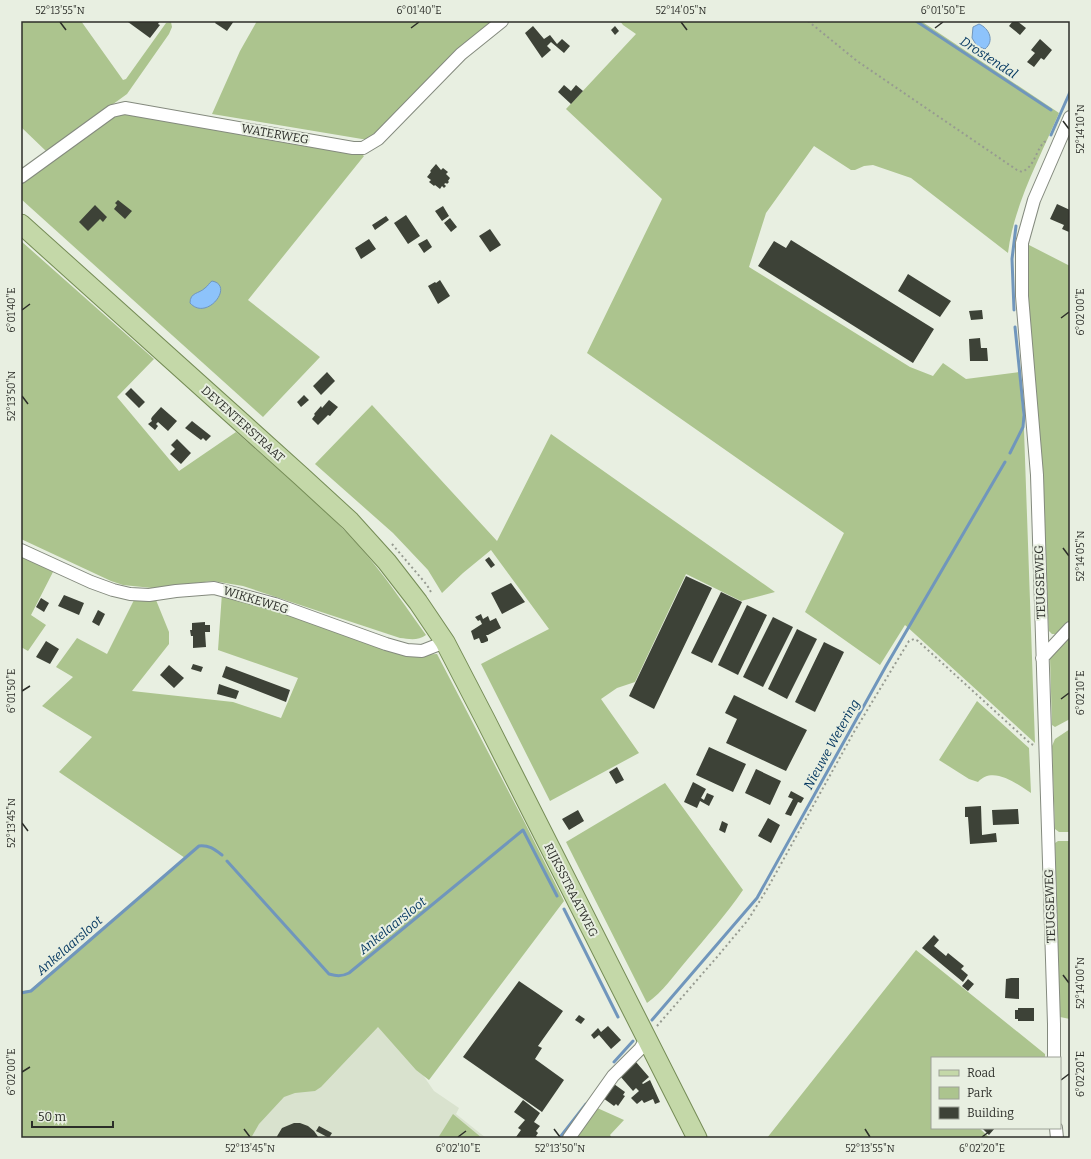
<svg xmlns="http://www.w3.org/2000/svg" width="1091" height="1159" font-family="Bitter,serif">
<rect width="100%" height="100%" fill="#e8efe1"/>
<!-- built -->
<path fill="#d9e2ce" d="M378 1024 418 1068 434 1091 459 1108 456 1114 486 1138H250L257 1122 283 1095Z"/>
<!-- green -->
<path fill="#acc48e" d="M21 21H81L123 80 126 79 166 23 171 22 172 27 169 34 127 94 47 152 21 127Z
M257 21H494L381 129 368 139H362L212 114 240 51Z
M620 21H921L1059 113C1040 158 1014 204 1008 253L911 178 873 165 864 166 855 170H851L814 146 766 213 749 267 910 367 933 376 943 363 966 379 1019 372 1024 430 1035 743 905 625 880 665 805 612 844 533 587 353 662 199 566 109 636 34 623 25Z
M121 113 353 148 364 156 248 300 320 357 263 417 21 199V181L113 116Z
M21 241 154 359 117 397 179 471 236 432C282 473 331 512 370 559 390 583 408 610 426 635 418 641 409 639 400 638L243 586 213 581 152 588 123 585 111 581 21 539Z
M1029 245 1070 266V621L1055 634H1052L1049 631 1025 281 1026 249Z
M372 405 497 541 551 434 775 592 741 601 686 574 635 682 617 688 601 699 639 753 550 801 481 664 549 629 491 550 463 573 442 593 428 570 393 533 315 464Z
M21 555 54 570 31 615 46 625 28 651 21 647Z
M222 593 419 655 437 654 526 825 564 901 429 1080 416 1070 378 1027 321 1087 315 1091 295 1093 284 1097 259 1124 251 1138H21V991L30 990 185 858 59 772 92 737 42 706 73 677 56 667 77 638 107 654 134 600H156L169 632V644L132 691 233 702 281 718 298 678 218 650Z
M1070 637V719L1055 727 1052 725 1050 658Z
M977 701 1029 748 1031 793C1017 784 993 765 978 782L969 779 939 760Z
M1070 729V832H1059L1055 829 1052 746 1055 739Z
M665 783 743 890C726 915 706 937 687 960 674 975 663 992 647 1003L566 842Z
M1058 841H1070V1019L1060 1017 1055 843Z
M916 950 1045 1054V1058H932V1128H979L990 1138H767Z
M595 1107 624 1120 610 1135 612 1138H574Z
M453 1114 482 1138H438Z"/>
<!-- water -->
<path fill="#8dc3fb" stroke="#7096bc" d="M979 24C989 28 995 41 985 49L977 46 972 38 973 27Z
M212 281C235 285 207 322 190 303 190 292 199 294 205 288 208 286 209 283 212 281Z"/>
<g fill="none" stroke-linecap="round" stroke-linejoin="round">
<!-- stream -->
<path stroke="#7096bc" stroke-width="3" d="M916 21 1051 110
M1051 135 1070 92
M1014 310 1012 259 1016 226
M1010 453 1023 427 1024 415 1015 327
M227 861 329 974C336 976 341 977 349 973L523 830 557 896
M564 909 618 1017
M21 993 31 991 199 846C209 845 214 849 222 855
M652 1020 757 898 886 666 1005 462
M614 1062 633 1041
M561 1136 586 1104"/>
</g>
<!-- building -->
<path fill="#3d4237" d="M129 21H160L158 24 160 25 150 38 128 22Z
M216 21H234L227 31 215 23Z
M1013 21H1017L1026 28 1020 35 1009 26Z
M533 26 544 39 550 35 557 44 562 39 570 46 564 53 551 42 547 46 551 50 542 58 525 33Z
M615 26 619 31 615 35 611 30Z
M1040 39 1052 50 1044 60 1041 58 1034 67 1027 62 1035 53 1031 50Z
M564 85 571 91 576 85 583 91 571 104 558 92Z
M436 164 441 170 443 168 448 172 446 174 450 178 448 181 449 182 447 184 446 183 444 184 446 186 444 188 442 186 440 189 435 185 434 186 429 182 431 180 427 177 431 172 430 171Z
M118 200 132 211 125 219 114 209 117 205 115 203Z
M1057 204 1070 210 1069 232 1062 229 1064 225 1050 219Z
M95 205 107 217 103 222 100 219 88 231 79 222Z
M443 206 449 216 442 221 435 211Z
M406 215 420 236 408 244 394 223Z
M386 216 389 220 375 230 372 225Z
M450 218 457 227 451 232 444 223Z
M490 229 501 245 490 252 479 236Z
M369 239 376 249 361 259 355 248Z
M427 239 432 247 424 253 418 244Z
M791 240 934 329 913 363 758 266 774 241 786 248Z
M908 274 951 301 940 317 898 291Z
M440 280 450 296 438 304 428 286 435 282 436 283Z
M982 310 983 319 971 320 969 311Z
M980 338 981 348H987L988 361H970L969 339Z
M327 372 335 381 321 395 313 386Z
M131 388 145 402 139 408 125 394Z
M304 395 309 400 301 407 297 402Z
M329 400 338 407 330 416 328 415 318 425 312 419 315 415 314 414 321 406 322 408Z
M161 407 177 421 168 431 158 422 156 424 158 426 155 430 148 424 152 421 151 419 152 417Z
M192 421 211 436 206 441 203 438 201 440 185 428Z
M177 439 191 453 181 464 170 454 175 449 171 445Z
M489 557 495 565 491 568 485 560Z
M686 576 712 588 654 709 629 696Z
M511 583 525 602 502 614 491 593Z
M721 592 742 602 712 663 691 653Z
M64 595 84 603 79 615 58 606Z
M41 598 49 603 44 612 36 607Z
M747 605 767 615 738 675 718 665Z
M98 610 105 614 99 626 92 622Z
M481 614 483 619 488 616 490 621 496 618 501 628 488 635H486L488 639V641L483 643H481L479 638 474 640 471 631 482 624 480 620 478 621 475 617Z
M773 617 793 627 763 687 743 677Z
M205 622V625H210V632H205L206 647 193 648V636H191L190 630H192V623Z
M797 629 817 639 787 699 768 689Z
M46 641 59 649 50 664 36 657Z
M824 642 844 652 815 712 795 702Z
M193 664 203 667 201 672 191 669Z
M169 665 184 678 174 688 160 675Z
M226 666 290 690 286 702 222 677Z
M219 684 239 691 236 699 217 694Z
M734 695 807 730 786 771 726 743 737 719 725 713Z
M709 747 746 764 733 792 696 775Z
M617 767 624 780 616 784 609 772Z
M756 769 781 781 770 805 745 793Z
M693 782 706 789 701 798 704 800 707 793 714 796 709 806 700 801 697 808 684 802Z
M791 791 804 798 801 803 798 802 791 816 785 814 793 799 788 797Z
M981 806 982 835 996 833 997 842 970 844 968 817H965V807Z
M1018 809 1019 824 993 825 992 810Z
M578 810 584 821 569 830 562 819Z
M768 818 780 825 771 843 758 836Z
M722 821 728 824 725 833 719 830Z
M934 935 939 940 934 946 946 956 948 953 964 966 961 969 968 975 963 982 922 948Z
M1011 978H1019V999L1005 998 1006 979Z
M968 979 974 984 968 991 962 986Z
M519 981 563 1011 538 1046 542 1048 535 1059 564 1080 542 1112 463 1057Z
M1018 1008H1034V1021H1018V1019H1015V1010H1018Z
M579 1015 585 1019 581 1024 575 1020Z
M608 1026 621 1040 611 1049 599 1035 594 1039 591 1035 598 1028 601 1032Z
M636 1062 649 1077 642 1083 643 1084 650 1080 660 1102 655 1104 653 1099 644 1103 642 1100 637 1104 631 1098 639 1091 636 1088 633 1091 620 1076Z
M614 1084 625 1092 623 1095 625 1096 618 1106 616 1104 614 1106 603 1098Z
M523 1100 540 1113 534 1122 540 1126 536 1131 538 1133 536 1136 539 1138 516 1137 521 1130 518 1128 525 1120 514 1112Z
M294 1123H300L308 1126 314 1131 319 1138H276L282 1128Z
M319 1126 332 1133 329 1138 316 1131Z
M982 1128H995L989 1135Z"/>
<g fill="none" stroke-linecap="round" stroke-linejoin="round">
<defs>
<path id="street" d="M21 177 112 111 125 108 353 148H363L378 139 461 54 502 21
M21 550 91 582 113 590 130 594 149 595 176 591 214 588 275 604 386 644 407 650 422 651 445 642
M1042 658 1070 628
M1054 1058V1024L1037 475 1022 296V243L1034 200 1070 117
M1056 1128 1057 1138
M569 1138 613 1076 640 1049 646 1039"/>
<path id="primary" d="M21 224 301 476 350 521 387 562 418 602 445 642 486 721 697 1138"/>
</defs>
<!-- street casing -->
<use href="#street" stroke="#848a7e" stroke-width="14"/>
<!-- primary casing -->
<use href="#primary" stroke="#758c56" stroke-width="21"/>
<!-- path -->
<path stroke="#979b91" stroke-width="2" stroke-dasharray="2 3" stroke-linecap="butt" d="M808 21 857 61 1017 170 1022 172C1035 166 1035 152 1044 142L1047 141
M392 544 427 585 432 594
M657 1026 717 957 748 920 766 891 854 732 909 641 914 639 918 641 1031 744 1034 745"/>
<!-- street -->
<use href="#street" stroke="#fff" stroke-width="12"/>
<!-- primary -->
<use href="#primary" stroke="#c4d8a8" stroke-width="19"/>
</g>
<!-- ticks -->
<path fill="none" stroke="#2c2e29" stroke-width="1.5" d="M60 22 66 30M681 22 687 30M411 28 419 22M935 28 943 22M1063 121 1069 129M22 310 30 304M1061 318 1069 312M22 396 28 404M1063 548 1069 556M22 691 30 686M1061 699 1069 693M22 823 28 831M1063 975 1069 983M22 1072 30 1067M1061 1080 1069 1074M244 1129 250 1137M554 1129 560 1137M865 1129 870 1137M458 1137 466 1131M982 1137 990 1131"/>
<g text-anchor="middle" stroke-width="4" stroke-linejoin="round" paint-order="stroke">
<!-- street labels -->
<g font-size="12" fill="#2c2e29" stroke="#e8efe1">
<text transform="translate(275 134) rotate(10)" y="4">WATERWEG</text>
<text transform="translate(243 424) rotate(42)" y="4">DEVENTERSTRAAT</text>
<text transform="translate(1040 582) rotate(-92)" y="4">TEUGSEWEG</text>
<text transform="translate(256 600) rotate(17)" y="4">WIKKEWEG</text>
<text transform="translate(571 890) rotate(63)" y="4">RIJKSSTRAATWEG</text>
<text transform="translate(1050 906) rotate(-92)" y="4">TEUGSEWEG</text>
</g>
<!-- water labels -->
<g font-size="13" font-style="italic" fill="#00355f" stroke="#e8efe1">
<text transform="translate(989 57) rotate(33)" y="5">Drostendal</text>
<text transform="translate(831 744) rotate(-61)" y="5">Nieuwe Wetering</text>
<text transform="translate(392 925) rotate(-39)" y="5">Ankelaarsloot</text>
<text transform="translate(69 945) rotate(-41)" y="5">Ankelaarsloot</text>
</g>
</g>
<!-- border -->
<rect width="1091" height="1159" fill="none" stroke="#e8efe1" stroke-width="44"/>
<!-- legend -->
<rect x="931" y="1057" width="130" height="72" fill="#e8efe1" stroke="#9da297"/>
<rect x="939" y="1070" width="20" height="6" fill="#c4d8a8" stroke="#9da297"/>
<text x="967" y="1077" font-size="12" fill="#2c2e29">Road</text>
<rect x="939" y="1087" width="20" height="12" fill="#acc48e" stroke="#9da297"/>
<text x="967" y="1097" font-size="12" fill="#2c2e29">Park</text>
<rect x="939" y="1107" width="20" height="12" fill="#3d4237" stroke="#9da297"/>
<text x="967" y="1117" font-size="12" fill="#2c2e29">Building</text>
<!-- scale -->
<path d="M32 1121v6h81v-6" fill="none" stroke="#2c2e29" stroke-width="2"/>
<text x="38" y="1121" font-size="12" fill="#2c2e29" stroke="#e8efe1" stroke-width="3" paint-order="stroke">50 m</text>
<rect x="22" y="22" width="1047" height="1115" fill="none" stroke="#2c2e29" stroke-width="1.5"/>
<g font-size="10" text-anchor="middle" fill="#2c2e29">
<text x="60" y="14">52°13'55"N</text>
<text x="419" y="14">6°01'40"E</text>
<text x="681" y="14">52°14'05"N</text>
<text x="943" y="14">6°01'50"E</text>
<text transform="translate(1080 129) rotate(-90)" y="4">52°14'10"N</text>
<text transform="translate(11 310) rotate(-90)" y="4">6°01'40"E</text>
<text transform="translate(1080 312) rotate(-90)" y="4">6°02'00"E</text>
<text transform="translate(11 396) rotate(-90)" y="4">52°13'50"N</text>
<text transform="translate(1080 556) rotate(-90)" y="4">52°14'05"N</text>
<text transform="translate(11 691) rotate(-90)" y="4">6°01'50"E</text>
<text transform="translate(1080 693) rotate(-90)" y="4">6°02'10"E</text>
<text transform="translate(11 823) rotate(-90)" y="4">52°13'45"N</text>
<text transform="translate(1080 983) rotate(-90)" y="4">52°14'00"N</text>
<text transform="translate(11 1072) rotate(-90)" y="4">6°02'00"E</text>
<text transform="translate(1080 1074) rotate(-90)" y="4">6°02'20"E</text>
<text x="250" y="1152">52°13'45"N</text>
<text x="458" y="1152">6°02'10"E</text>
<text x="560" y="1152">52°13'50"N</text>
<text x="870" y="1152">52°13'55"N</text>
<text x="982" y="1152">6°02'20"E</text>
</g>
</svg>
